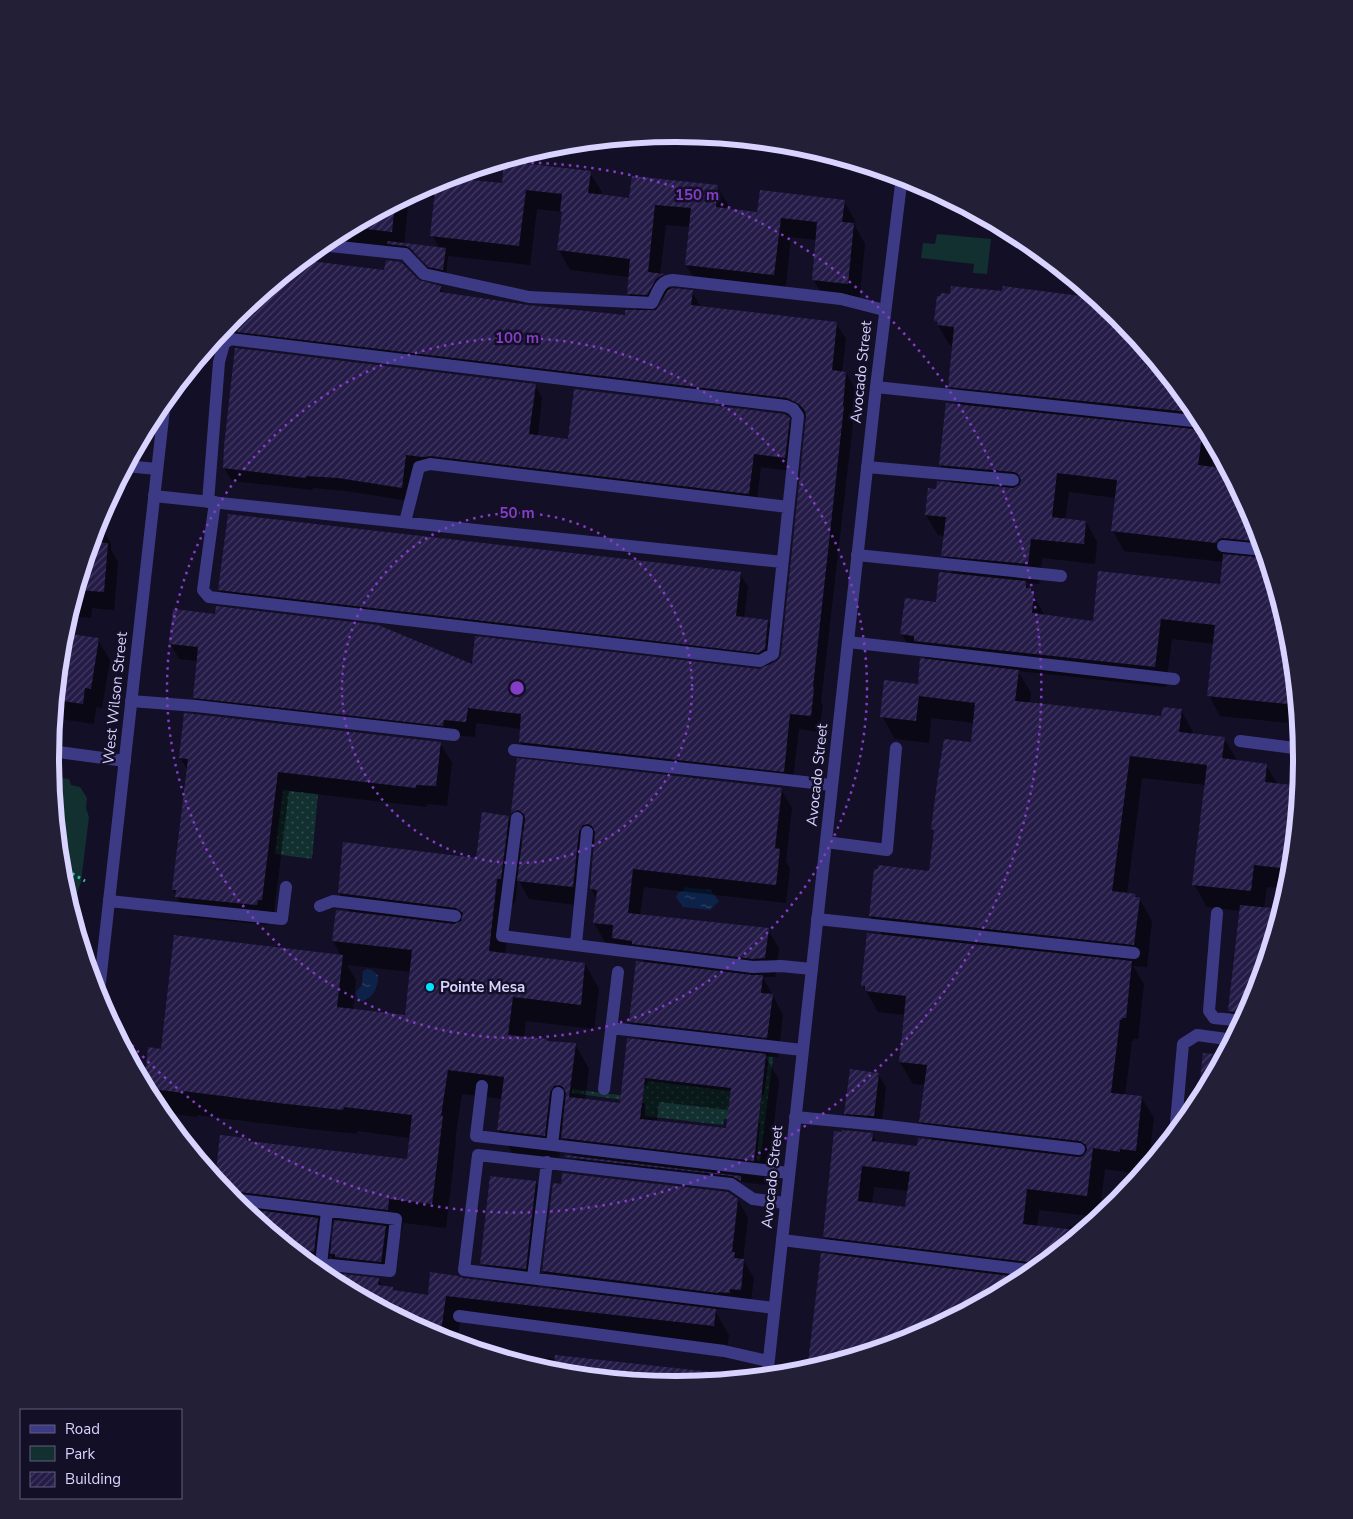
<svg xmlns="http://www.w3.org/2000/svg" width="1353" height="1519" font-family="'Nunito Sans',sans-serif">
<defs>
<pattern id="garden-dots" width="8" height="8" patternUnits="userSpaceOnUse" patternTransform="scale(1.25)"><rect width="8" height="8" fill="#12302f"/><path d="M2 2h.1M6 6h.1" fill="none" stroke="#344d4e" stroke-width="1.8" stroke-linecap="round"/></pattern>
<pattern id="water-ripples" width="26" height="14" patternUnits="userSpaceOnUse" patternTransform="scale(1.25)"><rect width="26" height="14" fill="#0c2248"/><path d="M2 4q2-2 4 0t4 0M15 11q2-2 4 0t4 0" fill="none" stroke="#2f4163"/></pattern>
<pattern id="building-hatch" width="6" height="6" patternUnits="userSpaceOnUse" patternTransform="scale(1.25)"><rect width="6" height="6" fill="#241b47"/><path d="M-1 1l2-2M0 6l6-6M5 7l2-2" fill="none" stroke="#433b63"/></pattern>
</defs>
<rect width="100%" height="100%" fill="#130f26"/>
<!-- green -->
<path fill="#12302f" d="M937 234 991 239 987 274 973 273 974 264 921 258 923 243 935 244Z
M52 777 69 779 71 785 80 787 87 798 86 808 89 817 81 882 71 910 62 881Z"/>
<!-- garden -->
<path fill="url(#garden-dots)" d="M283 790 318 794 312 859 275 854Z
M769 1057H773L760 1161 757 1160 760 1123 724 1119 723 1125 645 1116V1103L572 1093V1089L642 1098 644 1085H647L648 1081 764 1095Z"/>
<!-- water -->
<path fill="url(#water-ripples)" d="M684 887 712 890V893H715L714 895 719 901 710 910 683 907 676 897 678 893 684 890Z
M367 969 372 970 378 975C379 986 373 999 361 1001L357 998 356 992 362 985 363 971Z"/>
<!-- shadow -->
<path fill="#0007" fill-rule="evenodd" d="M470 171 475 178 474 181 503 184 590 173 602 192 601 196 630 199 717 186 729 206 728 210 758 214 844 201 855 221V226L865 244 859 303 825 299 813 279 817 240 791 237 785 294 698 285 686 265 690 227 666 225 660 275H663L672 290 692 292 701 307 836 323 846 339 842 372 846 373 855 389 851 420 853 423 821 702 823 705 819 732 799 729 792 787 529 758 520 742 521 729 476 723 475 737 452 735V741L203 713 194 697 198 661 179 659 170 643 473 666 759 670 770 666 227 603 219 590 740 574 748 587 744 618 768 621 775 634 772 665 778 662 782 655 807 418 797 414 229 344 222 331 234 316 301 262 418 281 440 287 444 294 528 306 626 316 638 311 628 293 630 277 570 270 559 250 563 214 562 212 537 209 530 265 448 256 446 275 433 273 416 254 411 252 325 241 437 181ZM409 195 436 198 432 235 440 249 404 245Z
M1089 303 1106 305 1120 317 1198 412 1209 434 1203 433 1213 451 1212 468 1229 470 1255 520 1291 638 1300 724 1220 716 1209 696 1215 644 1172 639 1166 687 1018 671 1031 693 1030 703 1162 717 1181 710 1194 734 1224 738 1237 760 1266 765 1278 785 1300 787 1291 882 1289 889 1267 887 1264 909 1282 911 1255 1000 1240 1029 1229 1011 1241 911 1207 907 1194 884 1206 785 1142 778 1127 894 1135 895 1139 898 1152 921 1147 967 1133 966 1144 984 1138 1039H1134V1041H1132L1125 1095 1141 1097 1154 1118 1148 1168 1145 1171 1132 1170V1173L1105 1169 1099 1217 1039 1210 1037 1227 1068 1231 1069 1226 1088 1229 1024 1281 916 1338 809 1371 822 1254 836 1256 824 1237 872 1134 877 1143 918 1147 932 1141 921 1121 925 1085 913 1084 900 1062 906 1015 878 1012 863 986 882 935 870 916 930 872 935 832 933 829 972 744 974 723 931 718 929 743 895 739 882 716 919 686 926 660 923 655 913 654 902 634 937 604 953 574 942 555 945 536 938 535 926 515 937 490 951 484 940 465 960 405 949 386 953 346 950 345 947 341 936 321ZM1069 492 1116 498 1113 531 1124 551 1224 562 1221 585 1094 622 1045 616 1026 583 1039 584 1042 558 1095 564 1097 542 1086 522 1065 520ZM874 1187 909 1191 906 1208 872 1204Z
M535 385 542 398 538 436 569 440 789 419 796 433 792 471 761 467 756 507 413 468 409 501 346 491 313 488V490L232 481 224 468Z
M96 525 101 526 111 544V550L118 562 114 610 92 608 91 618 68 616Z
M98 640 110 660 102 708 96 707 94 724 54 718 59 664 67 665Z
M440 743 452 763 447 806 427 804V807L289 791 273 920 269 919 268 925 188 917 173 890 188 770 180 758Z
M518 760 781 789 792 808 786 861 790 869 786 903 644 887 640 915 768 930 779 948 775 977H763L783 1015 778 1057 765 1056 779 1080 767 1185 577 1162 561 1136 559 1160 513 1154 498 1130 503 1099 462 1094 455 1140 456 1142 446 1228 403 1223 401 1234 388 1232 392 1240 388 1275 339 1270 330 1255 328 1274 378 1279 383 1287 392 1288 394 1292 429 1296 463 1279 493 1283 482 1264 536 1182 547 1202 537 1288 554 1291 543 1271 738 1200 748 1218 743 1260 754 1278 750 1308 740 1306V1310L714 1309 729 1335 727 1350 460 1320 457 1344 436 1338 328 1280 233 1202 215 1181 246 1139 248 1142 408 1161 410 1138 357 1131V1134L301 1128 197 1115V1117L159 1112 145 1087 149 1048 162 1050 341 956 333 941 350 913 339 893 345 843 477 859 509 817 523 842 525 830 523 831 512 813ZM595 841 591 889 597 900 594 923 605 942 616 943 624 957 642 959 644 963 630 1022 641 1041 621 1104 585 1100 589 1069 575 1044 547 1042 524 1038 526 1021 594 1029 599 989 585 964 505 955 511 903H515L518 879 529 899 584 906 589 850ZM347 965 411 972 406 1016 353 1010 356 980ZM659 1102 729 1110 727 1129 657 1122ZM320 1224 335 1226 333 1245Z
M878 1074 886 1087 881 1129 853 1126 845 1113Z
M546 1358 556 1359 718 1382 676 1386 554 1374 519 1363V1359L545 1362Z"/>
<!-- building -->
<path fill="url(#building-hatch)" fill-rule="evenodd" d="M504 161 591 171 588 193 606 195 629 198 632 176 718 185 716 207 757 212 760 190 845 200 842 222 854 223 848 284 812 280 817 222 781 218 774 275 685 265 691 208 655 205 648 272 664 274 656 279 647 295 627 294 630 259 557 250 562 212 560 211 562 194 526 190 519 246 430 236 436 181 462 173V179L502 183Z
M395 203 392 232 350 227Z
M388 241 446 248 443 270 428 267 410 248 406 246 387 244Z
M302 260 384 270 386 260 401 262 419 280 441 286 440 292 528 305 625 315V310H656L668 290 673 288 693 290 691 305 837 322 832 370 846 372 843 406H844L813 687 814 688 811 716 790 714 784 772 519 742 521 714 468 708 466 722 444 720 443 726 193 698 198 647 169 644 173 609 215 614 216 606 378 625 472 664 475 636 759 669 777 661 781 655 806 417 805 411 799 404 787 398 237 332 238 330 224 329 234 316Z
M951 286 1002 291 1003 286 1096 298 1120 317 1199 413 948 387 954 327 937 325 938 322 934 321 937 296H940L941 293 950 294Z
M235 348 536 384 529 434 568 439 574 389 784 414 790 418 785 458 754 454 749 494 431 456 423 457 406 455 402 488 338 478 306 476V478L223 468 224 446Z
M946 403 1203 430 1198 465 1228 469 1255 520 1262 542 1223 538 1219 539 1216 543 1111 531 1117 480 1057 473 1052 517 1086 521 1084 544 1031 539 1028 564 941 556 946 517 925 515 928 488 936 489 937 481 1013 488 1019 485 1021 480 1018 474 1014 472 939 465Z
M228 514 741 572 736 616 768 620 765 649 758 653 218 590Z
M91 542 108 543 104 592 76 590Z
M1223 554 1267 558 1291 638 1298 705 1207 696 1215 625 1161 619 1155 667 914 641V636L900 634 905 598 936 602 939 572 1026 581V588H1031V592L1034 593 1032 613 1093 621 1098 571 1220 584Z
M70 634 99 638 91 689 85 688 83 704 56 700 60 662 66 663Z
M920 658 1019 670 1015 701 1161 716 1163 707 1182 709 1179 732 1225 737 1222 758 1267 764 1265 782 1300 786 1292 869 1254 865 1251 891 1192 885 1207 765 1130 756 1112 891 1136 894 1135 897H1140L1134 945 869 916 874 869H878V865L929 871 934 830 931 829 937 783 944 739 971 742 975 703 919 696 916 721 880 717 884 680 918 684Z
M184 713 441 742 436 786 416 785V788L278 772 262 900H258L257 905 175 897 176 890H172L188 759 179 758Z
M517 758 782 788 775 848 780 849 776 885 633 869 628 913 769 928 765 958 753 959 632 944V941L612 938 613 925 593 923 597 890 590 889 595 832 592 826 588 824 583 825 579 831 573 887 517 881 525 819 524 814 518 810 511 813Z
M482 812 509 816 501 879H497L489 951 585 963 581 1005 513 997 508 1035 547 1039V1041L576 1043 569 1097 620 1103 627 1038 766 1054 754 1161 561 1138 566 1093 563 1087 559 1085 554 1086 550 1092 545 1136 497 1130 504 1077 448 1070 441 1116H443L432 1204 389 1199 388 1210 232 1191 226 1193 215 1180 220 1135 247 1138V1141L407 1159 412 1115 344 1107 343 1110 287 1104 183 1091V1093L145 1088 144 1085 148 1047 161 1049 174 935 343 955 337 1007 405 1015 412 950 332 941 336 910 454 924 461 921 463 913 456 908 338 893 343 842 476 858ZM645 1078 731 1088 726 1128 640 1119Z
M1240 905 1283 909 1255 1000 1248 1014 1228 1011Z
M867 933 1132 961 1126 1018H1122V1020H1120L1111 1093 1142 1096 1136 1151 1120 1149V1152L1093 1148 1087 1196 1027 1189 1023 1224 1084 1231 1042 1266 1037 1263 823 1237 834 1131 842 1132V1130L873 1133 872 1141 917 1146 918 1138 1078 1157 1083 1156 1087 1150 1086 1145 1080 1141 919 1122 927 1065 899 1062 906 996 865 991V986H861ZM862 1166 910 1172 905 1207 858 1201Z
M636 961 752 975H763L761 993 773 994 767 1038 629 1022Z
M1203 1053 1226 1055 1198 1106H1197Z
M850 1069 879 1073 874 1116 844 1114Z
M565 1155 741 1176V1181L732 1176 564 1157Z
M562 1173 728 1192 738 1199 732 1252H735L734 1258 744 1259 741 1290 730 1289V1293L718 1292V1293L542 1271 553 1183 561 1184Z
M490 1176 536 1181 526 1269 480 1264Z
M241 1208 318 1218 314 1252 291 1249Z
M334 1220 386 1226 381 1262 335 1257V1254H330Z
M821 1253 1027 1278 916 1338 807 1371Z
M430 1272 458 1276 463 1278 716 1309 714 1326 446 1296 440 1339 328 1280V1279H333L334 1273 379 1278 378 1285 393 1287V1290L428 1295Z
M555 1355 721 1373V1382L676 1386 554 1374H553Z"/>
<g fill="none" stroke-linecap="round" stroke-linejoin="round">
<!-- path -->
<path stroke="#2fb8b0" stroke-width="3" stroke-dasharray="2.5 4" stroke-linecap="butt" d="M61 867 85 881"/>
<!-- service -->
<path stroke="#3d3a85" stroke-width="12" d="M321 245 405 254 424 274 529 297 652 303C658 292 660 280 673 280L841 299 884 310
M876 387 1202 422
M867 467 1013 480
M154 496 782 562
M208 502 219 362 224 344 230 339 786 406 793 409 798 416 773 654 760 661 209 597 203 590 215 502
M405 522 419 467 430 464 788 507
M1223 546 1264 550
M857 555 1061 576
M848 642 1174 679
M131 701 196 706 454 735
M1240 741 1302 749
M514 750 832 785
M517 818 502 936 753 967 781 966 812 969
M826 842 887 850 896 748
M109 901 282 919 286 887
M320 906 333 901 455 916
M1217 913 1209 1011 1214 1018 1244 1021
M817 919 1134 953
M576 944 587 832
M611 1028 802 1050
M482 1086 476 1136 789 1173
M604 1089 618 972
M795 1117 879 1125 1079 1149
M1175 1134 1183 1044 1197 1035 1234 1040
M552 1145 558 1093
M231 1199 396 1219 390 1271 321 1264 327 1211
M782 1240 1036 1271
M533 1278 547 1162
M774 1308 464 1270 478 1155 731 1184 753 1199 785 1203
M459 1316 724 1351 768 1361"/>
<!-- minor -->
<path stroke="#3d3a85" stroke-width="12" d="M126 466 157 469
M51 751 125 761
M767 1377 876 387 902 176"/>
<!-- tertiary -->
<path stroke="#3d3a85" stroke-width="12" d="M98 1000 165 400"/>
</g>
<!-- distance rings -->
<g fill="none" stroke="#843dc5" stroke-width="2.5" stroke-dasharray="2.5 5">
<circle cx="517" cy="688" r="175"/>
<circle cx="517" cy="688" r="350"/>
<path d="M494 163A525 525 0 1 1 106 1015"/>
</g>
<!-- markers -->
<circle fill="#00e5ff" stroke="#130f26" stroke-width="2" cx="430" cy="987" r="5"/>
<g text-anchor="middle" stroke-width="5" stroke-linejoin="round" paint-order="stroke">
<!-- street labels -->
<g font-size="15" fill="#d9d4ff" stroke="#130f26">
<text transform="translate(861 372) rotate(-84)" y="5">Avocado Street</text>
<text transform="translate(115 698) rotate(-84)" y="5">West Wilson Street</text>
<text transform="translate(817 775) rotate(-84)" y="5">Avocado Street</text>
<text transform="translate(772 1177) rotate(-84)" y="5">Avocado Street</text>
</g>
<!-- poi labels -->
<g font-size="15" font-weight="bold" fill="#d9d4ff" stroke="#130f26" text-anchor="start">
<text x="440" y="992">Pointe Mesa</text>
</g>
</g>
<!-- crop -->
<path d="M0 0H1353V1519H0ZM59 759a617 617 0 1 1 1234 0a617 617 0 1 1-1234 0Z" fill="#231f37" fill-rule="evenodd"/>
<path fill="none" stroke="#d9d4ff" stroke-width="6" d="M59 759a617 617 0 1 1 1234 0a617 617 0 1 1-1234 0Z"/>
<circle cx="517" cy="688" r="8" fill="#843dc5" stroke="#130f26" stroke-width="2.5"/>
<g font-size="15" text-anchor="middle" font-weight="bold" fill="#843dc5" stroke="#130f26" stroke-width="5" stroke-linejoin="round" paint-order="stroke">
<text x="697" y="200">150 m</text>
<text x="517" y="343">100 m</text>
<text x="517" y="518">50 m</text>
</g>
<!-- legend -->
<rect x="20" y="1409" width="162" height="90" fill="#130f26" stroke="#625e7d"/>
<rect x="30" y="1425" width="25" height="8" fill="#3d3a85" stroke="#625e7d"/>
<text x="65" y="1434" font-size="15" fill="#d9d4ff">Road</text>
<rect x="30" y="1446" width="25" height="15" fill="#12302f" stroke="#625e7d"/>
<text x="65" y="1459" font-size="15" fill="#d9d4ff">Park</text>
<rect x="30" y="1472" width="25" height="15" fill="url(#building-hatch)" stroke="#625e7d"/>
<text x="65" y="1484" font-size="15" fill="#d9d4ff">Building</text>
</svg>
